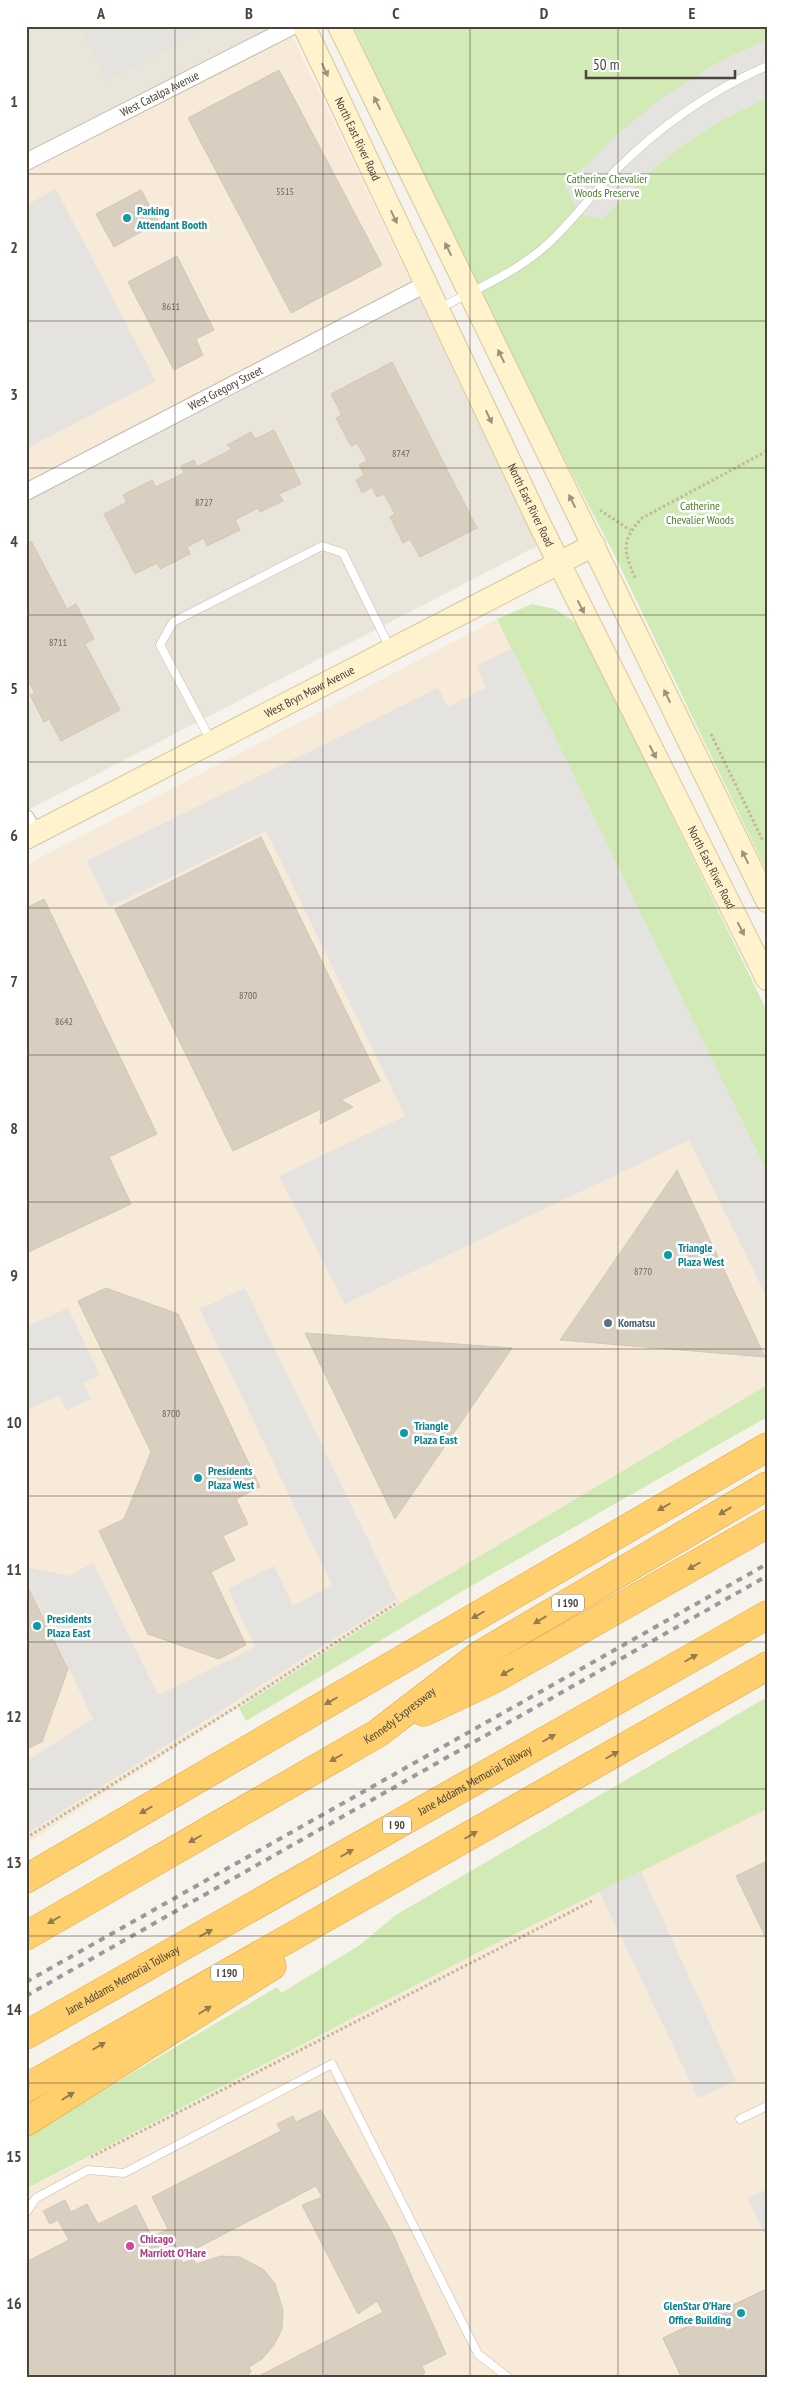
<svg xmlns="http://www.w3.org/2000/svg" width="793" height="2404" font-family="'PT Sans Narrow',sans-serif">
<rect width="100%" height="100%" fill="#f6f3ec"/>
<!-- residential -->
<path fill="#eae5da" d="M26 26H287L26 167Z
M415 290 537 546 26 811V490Z"/>
<!-- commercial -->
<path fill="#f7ead8" d="M290 32 415 290 26 490V167Z
M497 619 767 1173V1385L401 1603 26 1844V865Z
M767 1809V2378H26V2190L481 1951Z"/>
<!-- green -->
<path fill="#d2eab5" d="M353 26H767V872L615 556 491 318Z
M532 604 555 609 578 624 767 1011V1173L497 619Z
M767 1385V1417L471 1586 246 1721 239 1708 401 1603Z
M767 1697V1809L481 1951 26 2189V2136L277 1987 281 1993 360 1945 396 1915Z"/>
<!-- parking -->
<path fill="#e5e3e0" d="M79 26H212L107 81Z
M767 40V98L715 124 682 146 653 169 603 219 584 216 577 210 565 186 615 136 667 94 722 60Z
M56 189 156 381 26 449V205Z
M512 648 767 1173V1298L689 1140 345 1304 279 1176 405 1116 266 831 109 907 87 861 438 688 448 707 486 688 476 666Z
M245 1288 397 1599 26 1834V1761L93 1719 26 1580V1567L68 1576 93 1563 158 1695 255 1647 228 1589 274 1566 293 1606 332 1585 200 1309Z
M68 1308 100 1375 83 1383 91 1399 67 1410 59 1395 26 1411V1327Z
M641 1871 736 2081 698 2098 599 1891Z
M767 2189V2238L747 2198Z"/>
<!-- building -->
<path fill="#d8cfc1" stroke="#d3c7b4" d="M279 70 382 265 291 313 188 118Z
M141 190 159 222 114 247 96 214Z
M177 256 214 330 196 339 203 355 174 370 128 282Z
M392 362 477 528 420 557 410 539 403 543 390 517 395 514 384 494 377 497 372 487 362 493 356 480 364 475 359 465 367 461 357 443 351 446 336 418 342 415 331 394Z
M274 430 301 484 279 494 283 501 260 512 258 508 235 520 240 530 207 546 204 538 187 547 190 554 160 569 157 563 135 574 104 514 127 502 123 495 152 480 156 487 184 473 181 466 194 460 197 467 232 449 227 445 251 432 255 439Z
M31 541 67 609 76 604 94 639 85 644 120 710 61 741 49 719 44 722 30 695 35 693 26 676V544Z
M261 837 380 1081 341 1100 353 1107 320 1124 321 1109 233 1151 115 909Z
M44 899 157 1134 109 1157 131 1204 26 1253V908Z
M677 1170 765 1357 560 1340Z
M106 1288 178 1314 260 1487 236 1499 248 1524 223 1536 235 1560 211 1572 246 1645 219 1659 148 1634 99 1531 124 1519 151 1452 78 1301Z
M305 1333 512 1348 395 1519Z
M26 1583 68 1669 42 1742 26 1749Z
M767 1861V1940L736 1876Z
M321 2110 393 2234 446 2354 422 2366 425 2373 416 2378H408L407 2375 400 2378H255L383 2312 377 2301 358 2314 302 2205 322 2197 316 2186 182 2256 179 2251 177 2253 183 2263 193 2259 196 2264 221 2256 240 2257 264 2270 275 2284 283 2310 282 2329 274 2345 262 2359 249 2367 251 2372 245 2378H26V2262L69 2240 58 2220 50 2224 43 2211 65 2200 71 2212 87 2204 98 2224 136 2205 152 2237 168 2229 152 2197 281 2131 277 2124 293 2116 296 2122Z
M767 2289V2378H682L663 2338Z
M767 2289V2378H682L663 2338Z"/>
<g fill="none" stroke-linecap="round" stroke-linejoin="round">
<defs>
<path id="lane" d="M440 308C475 290 512 274 542 249 569 226 590 196 615 171 659 127 709 91 767 66
M210 739 160 645 173 622 322 546 343 553 390 648
M740 2119 767 2106
M26 2213 36 2198 88 2170 124 2173 332 2064 478 2354 509 2378"/>
<g id="street">
<path id="s1" d="M26 162 293 26"/>
<path id="s2" d="M26 492 426 284"/>
<path d="M26 818 34 834"/>
</g>
<g id="secondary">
<path id="s3" d="M304 26 539 523 767 979"/>
<path d="M339 26 767 901"/>
<path id="s4" d="M26 838 594 545"/>
</g>
<g id="highway">
<path d="M424 1712 492 1680 767 1524"/>
<path d="M26 1879 767 1447"/>
<path id="s5" d="M26 1936 378 1733 478 1656 767 1486"/>
<path id="s6" d="M26 2035 767 1615"/>
<path d="M26 2088 767 1666"/>
<path d="M26 2122 272 1966"/>
</g>
</defs>
<!-- lane casing -->
<use href="#lane" stroke="#c2bbae" stroke-width="9"/>
<!-- street casing -->
<use href="#street" stroke="#c2bbae" stroke-width="18"/>
<!-- secondary casing -->
<use href="#secondary" stroke="#d6c79b" stroke-width="24"/>
<!-- highway casing -->
<use href="#highway" stroke="#e0a43c" stroke-width="29"/>
<!-- path -->
<path stroke="#c4b79f" stroke-width="3" stroke-dasharray="2.5 2.5" stroke-linecap="butt" d="M600 510 630 530
M635 578C624 550 620 542 642 518L767 451
M711 734 763 841
M26 1838 241 1704 398 1602
M91 2157 592 1901"/>
<!-- lane -->
<use href="#lane" stroke="#fff" stroke-width="8"/>
<!-- street -->
<use href="#street" stroke="#fff" stroke-width="16"/>
<!-- secondary -->
<use href="#secondary" stroke="#fff3cd" stroke-width="22"/>
<!-- highway -->
<use href="#highway" stroke="#ffcf6e" stroke-width="28"/>
<!-- rail -->
<path stroke="#9a9a9a" stroke-width="4" stroke-dasharray="6 6" stroke-linecap="butt" d="M26 1982 767 1564
M26 1996 767 1576"/>
</g>
<!-- one-way arrows -->
<defs><path id="oneway-solid" d="M-6-.8H1V-3.2L6.5 0L1 3.2V.8H-6Z" transform="scale(1.25)"/></defs>
<g fill="#9c937c">
<use href="#oneway-solid" transform="translate(325 70) rotate(65)"/>
<use href="#oneway-solid" transform="translate(377 103) rotate(-116)"/>
<use href="#oneway-solid" transform="translate(394 217) rotate(65)"/>
<use href="#oneway-solid" transform="translate(448 249) rotate(-116)"/>
<use href="#oneway-solid" transform="translate(501 356) rotate(-116)"/>
<use href="#oneway-solid" transform="translate(489 417) rotate(65)"/>
<use href="#oneway-solid" transform="translate(572 501) rotate(-116)"/>
<use href="#oneway-solid" transform="translate(581 607) rotate(63)"/>
<use href="#oneway-solid" transform="translate(667 696) rotate(-116)"/>
<use href="#oneway-solid" transform="translate(653 752) rotate(63)"/>
<use href="#oneway-solid" transform="translate(745 857) rotate(-116)"/>
<use href="#oneway-solid" transform="translate(741 929) rotate(63)"/>
</g>
<g fill="#937c4e">
<use href="#oneway-solid" transform="translate(664 1507) rotate(150)"/>
<use href="#oneway-solid" transform="translate(725 1511) rotate(149)"/>
<use href="#oneway-solid" transform="translate(694 1566) rotate(150)"/>
<use href="#oneway-solid" transform="translate(478 1615) rotate(150)"/>
<use href="#oneway-solid" transform="translate(540 1620) rotate(149)"/>
<use href="#oneway-solid" transform="translate(691 1658) rotate(-30)"/>
<use href="#oneway-solid" transform="translate(507 1672) rotate(150)"/>
<use href="#oneway-solid" transform="translate(331 1701) rotate(150)"/>
<use href="#oneway-solid" transform="translate(549 1738) rotate(-30)"/>
<use href="#oneway-solid" transform="translate(612 1755) rotate(-30)"/>
<use href="#oneway-solid" transform="translate(336 1758) rotate(150)"/>
<use href="#oneway-solid" transform="translate(146 1810) rotate(150)"/>
<use href="#oneway-solid" transform="translate(471 1835) rotate(-30)"/>
<use href="#oneway-solid" transform="translate(195 1839) rotate(150)"/>
<use href="#oneway-solid" transform="translate(347 1853) rotate(-30)"/>
<use href="#oneway-solid" transform="translate(54 1920) rotate(150)"/>
<use href="#oneway-solid" transform="translate(206 1933) rotate(-29)"/>
<use href="#oneway-solid" transform="translate(205 2010) rotate(-32)"/>
<use href="#oneway-solid" transform="translate(99 2046) rotate(-30)"/>
<use href="#oneway-solid" transform="translate(68 2096) rotate(-32)"/>
</g>
<!-- grid -->
<path fill="none" stroke="#4b4439" stroke-width="1" stroke-opacity="0.55" d="M175 26V2378M323 26V2378M470 26V2378M618 26V2378M26 174H767M26 321H767M26 468H767M26 615H767M26 762H767M26 908H767M26 1055H767M26 1202H767M26 1349H767M26 1496H767M26 1642H767M26 1789H767M26 1936H767M26 2083H767M26 2230H767"/>
<!-- markers -->
<g fill="#0f9aa8" stroke="#fff" stroke-width="2">
<circle cx="127" cy="218" r="5"/>
<circle cx="668" cy="1255" r="5"/>
<circle cx="404" cy="1433" r="5"/>
<circle cx="198" cy="1478" r="5"/>
<circle cx="37" cy="1626" r="5"/>
<circle cx="741" cy="2313" r="5"/>
</g>
<circle fill="#5c6f8a" stroke="#fff" stroke-width="2" cx="608" cy="1323" r="5"/>
<circle fill="#d1479c" stroke="#fff" stroke-width="2" cx="130" cy="2246" r="5"/>
<g text-anchor="middle" stroke-width="5" stroke-linejoin="round" paint-order="stroke">
<!-- number labels -->
<g font-size="10" fill="#6e675b">
<text x="285" y="195">5515</text>
<text x="171" y="310">8611</text>
<text x="401" y="457">8747</text>
<text x="204" y="506">8727</text>
<text x="58" y="646">8711</text>
<text x="248" y="999">8700</text>
<text x="64" y="1025">8642</text>
<text x="643" y="1275">8770</text>
<text x="171" y="1417">8700</text>
</g>
<!-- shield labels -->
<g fill="#fff" stroke="#817c74" stroke-width="1">
<rect x="552" y="1594.5" width="32" height="17" rx="4"/>
<rect x="383" y="1816.5" width="28" height="17" rx="4"/>
<rect x="211" y="1964.5" width="32" height="17" rx="4"/>
</g>
<g font-size="11" font-weight="bold" fill="#4b4439">
<text x="568" y="1607">I 190</text>
<text x="397" y="1829">I 90</text>
<text x="227" y="1977">I 190</text>
</g>
<!-- street labels -->
<g font-size="12" fill="#4b4439" stroke="#fff">
<text dy="4" stroke="none"><textPath href="#s1" startOffset="150">West Catalpa Avenue</textPath></text>
<text dy="4" stroke="none"><textPath href="#s3" startOffset="125">North East River Road</textPath></text>
<text dy="4" stroke="none"><textPath href="#s2" startOffset="225">West Gregory Street</textPath></text>
<text dy="4" stroke="none"><textPath href="#s3" startOffset="530">North East River Road</textPath></text>
<text dy="4" stroke="none"><textPath href="#s4" startOffset="319">West Bryn Mawr Avenue</textPath></text>
<text dy="4" stroke="none"><textPath href="#s3" startOffset="935">North East River Road</textPath></text>
<text dy="4" stroke="none"><textPath href="#s5" startOffset="434">Kennedy Expressway</textPath></text>
<text dy="4" stroke="none"><textPath href="#s6" startOffset="516">Jane Addams Memorial Tollway</textPath></text>
<text dy="4" stroke="none"><textPath href="#s6" startOffset="111">Jane Addams Memorial Tollway</textPath></text>
</g>
<!-- park labels -->
<g font-size="12" fill="#4a7f2a" stroke="#fff">
<text x="607" y="183">Catherine Chevalier<tspan x="607" dy="14">Woods Preserve</tspan></text>
<text x="700" y="510">Catherine<tspan x="700" dy="14">Chevalier Woods</tspan></text>
</g>
<!-- culture labels -->
<g font-size="12" font-weight="bold" fill="#0d838f" stroke="#fff" text-anchor="start">
<text x="137" y="215">Parking<tspan x="137" dy="14">Attendant Booth</tspan></text>
<text x="678" y="1252">Triangle<tspan x="678" dy="14">Plaza West</tspan></text>
<text x="414" y="1430">Triangle<tspan x="414" dy="14">Plaza East</tspan></text>
<text x="208" y="1475">Presidents<tspan x="208" dy="14">Plaza West</tspan></text>
<text x="47" y="1623">Presidents<tspan x="47" dy="14">Plaza East</tspan></text>
<text x="731" y="2310" text-anchor="end">GlenStar O’Hare<tspan x="731" dy="14">Office Building</tspan></text>
</g>
<!-- service labels -->
<g font-size="12" font-weight="bold" fill="#4e5e75" stroke="#fff" text-anchor="start">
<text x="618" y="1327">Komatsu</text>
</g>
<!-- hotel labels -->
<g font-size="12" font-weight="bold" fill="#b23c85" stroke="#fff" text-anchor="start">
<text x="140" y="2243">Chicago<tspan x="140" dy="14">Marriott O'Hare</tspan></text>
</g>
</g>
<!-- border -->
<rect width="793" height="2404" fill="none" stroke="#ffffff" stroke-width="55"/>
<!-- scale -->
<path d="M586 70v8h149v-8" fill="none" stroke="#4b4439" stroke-width="2.5"/>
<text x="593" y="70" font-size="15" fill="#4b4439" stroke="#ffffff" stroke-width="4" paint-order="stroke">50 m</text>
<rect x="28" y="28" width="738" height="2348" fill="none" stroke="#4b4439" stroke-width="2"/>
<g font-size="16" text-anchor="middle" font-weight="bold" fill="#4b4439">
<text x="101" y="19">A</text>
<text x="249" y="19">B</text>
<text x="396" y="19">C</text>
<text x="544" y="19">D</text>
<text x="692" y="19">E</text>
<text x="14" y="107">1</text>
<text x="14" y="253">2</text>
<text x="14" y="400">3</text>
<text x="14" y="547">4</text>
<text x="14" y="694">5</text>
<text x="14" y="841">6</text>
<text x="14" y="987">7</text>
<text x="14" y="1134">8</text>
<text x="14" y="1281">9</text>
<text x="14" y="1428">10</text>
<text x="14" y="1575">11</text>
<text x="14" y="1722">12</text>
<text x="14" y="1868">13</text>
<text x="14" y="2015">14</text>
<text x="14" y="2162">15</text>
<text x="14" y="2309">16</text>
</g>
</svg>
